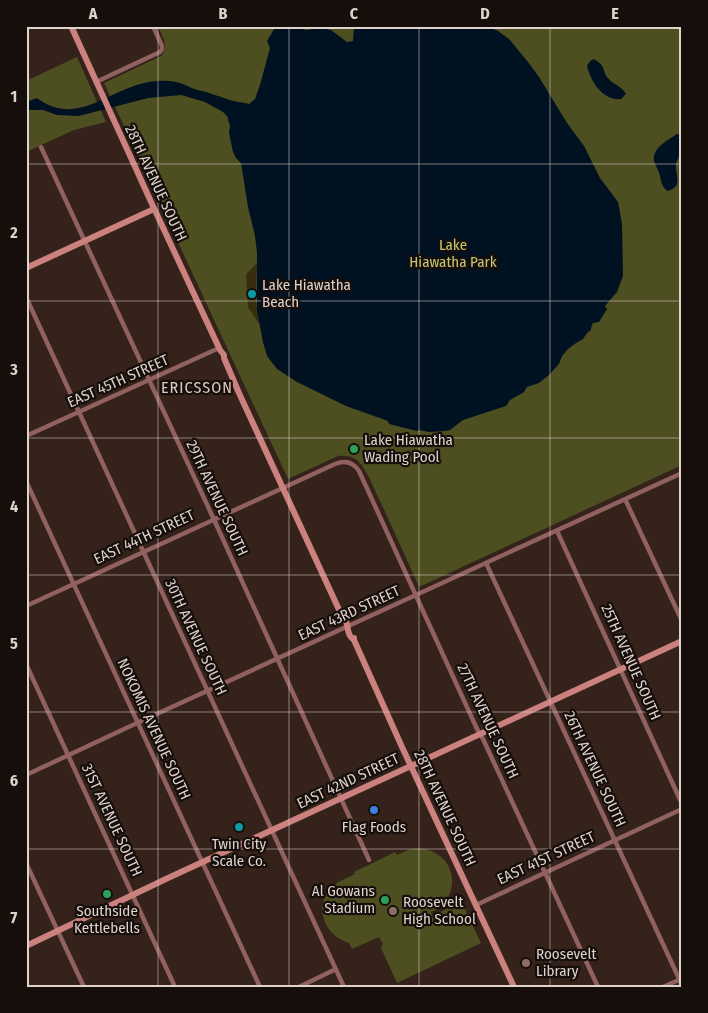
<svg xmlns="http://www.w3.org/2000/svg" width="708" height="1013" font-family="'Fira Sans Condensed',sans-serif">
<rect width="100%" height="100%" fill="#34221b"/>
<!-- green -->
<path fill="#4d4f20" d="M158 26H682V465L419 587C407 559 394 532 382 505 375 492 368 470 357 460 352 456 345 455 338 456L288 479 104 83 161 56C170 47 162 36 158 26Z
M77 57 106 122 74 130 26 152V81Z
M418 848C425 849 431 850 437 854 454 864 457 888 444 903 440 908 436 910 431 912L434 920 407 933 434 920 438 913 451 907 454 899 459 897 481 943 397 983 381 948 383 944 379 937 352 949 349 943C325 936 313 908 331 888 338 881 347 878 355 874L354 872 395 852 397 855 408 850Z"/>
<!-- sand -->
<path fill="#362e0d" d="M257 263 256 300 259 324 248 307 246 274Z"/>
<!-- water -->
<path fill="#001121" d="M276 26H296L306 30 321 28 331 30 347 42 353 41 354 26H365L366 28 368 26H487L498 31 509 39 528 62 539 77 567 123 584 146 600 178 618 202 622 224 623 276 617 292 605 306 607 309 599 322 593 323 591 328V330L587 333 583 339 576 343 568 349 562 356 559 364 549 375 539 383 527 387 524 392 510 400 506 406 463 420 450 430 445 431 429 432 419 430 417 431 389 424 388 421 346 406 297 382 277 369 267 356 263 342 257 311V253L255 236 248 207 241 163 236 158 233 152 229 133 230 126 227 116 223 112 205 102 181 95 148 98 79 116 57 115 43 110H26V102L37 98C79 130 114 83 157 81 164 80 176 81 183 84 188 86 193 89 198 90 208 92 217 96 227 99 234 102 242 102 249 104L255 99 260 85 270 48 267 41Z
M594 59C607 67 601 69 608 78 613 85 621 85 626 94L621 99C603 101 591 82 587 66L590 61Z
M677 134 682 135C682 141 683 147 681 152 680 156 677 159 676 164 675 175 684 187 667 191 660 184 662 181 659 173 658 169 655 165 654 161 652 148 668 140 677 134Z"/>
<g fill="none" stroke-linecap="round" stroke-linejoin="round">
<!-- street -->
<path stroke="#90615e" stroke-width="4.5" d="M96 82 160 52 162 49V46L153 26
M41 147 216 524 369 860
M26 297 344 987
M26 436 219 348
M26 481 260 987
M625 499 682 621
M557 531 682 804
M486 563 682 985
M26 606 335 464C345 460 353 462 359 471L477 729 483 739 598 987
M26 664 175 987
M26 775 137 723 682 473
M26 863 84 987
M476 905 682 809
M299 987 336 969
M663 987 681 979"/>
<!-- secondary -->
<path stroke="#cb817d" stroke-width="6" d="M71 26 152 204 220 350 224 355V358L239 393 341 614C351 622 344 633 354 640
M26 268 154 209
M354 638V640L402 747 514 987
M26 946 168 878 682 641"/>
</g>
<!-- grid -->
<path fill="none" stroke="#dfd2cd" stroke-width="1" stroke-opacity="0.55" d="M158 26V987M289 26V987M419 26V987M550 26V987M26 164H682M26 301H682M26 438H682M26 575H682M26 712H682M26 849H682"/>
<!-- markers -->
<g fill="#0f9aa8" stroke="#160e0a" stroke-width="2">
<circle cx="252" cy="294" r="5"/>
<circle cx="239" cy="827" r="5"/>
</g>
<g fill="#2e9e5b" stroke="#160e0a" stroke-width="2">
<circle cx="354" cy="449" r="5"/>
<circle cx="107" cy="894" r="5"/>
<circle cx="385" cy="900" r="5"/>
</g>
<circle fill="#3f7fe0" stroke="#160e0a" stroke-width="2" cx="374" cy="810" r="5"/>
<g fill="#8d6e63" stroke="#160e0a" stroke-width="2">
<circle cx="393" cy="911" r="5"/>
<circle cx="526" cy="963" r="5"/>
</g>
<g text-anchor="middle" stroke-width="4.5" stroke-linejoin="round" paint-order="stroke">
<!-- street labels -->
<g font-size="15" fill="#dfd2cd" stroke="#160e0a">
<text transform="translate(156 183) rotate(65)" y="5">28TH AVENUE SOUTH</text>
<text transform="translate(118 381) rotate(-24)" y="5">EAST 45TH STREET</text>
<text transform="translate(217 498) rotate(65)" y="5">29TH AVENUE SOUTH</text>
<text transform="translate(144 537) rotate(-25)" y="5">EAST 44TH STREET</text>
<text transform="translate(349 613) rotate(-25)" y="5">EAST 43RD STREET</text>
<text transform="translate(196 637) rotate(65)" y="5">30TH AVENUE SOUTH</text>
<text transform="translate(631 662) rotate(66)" y="5">25TH AVENUE SOUTH</text>
<text transform="translate(488 721) rotate(65)" y="5">27TH AVENUE SOUTH</text>
<text transform="translate(154 729) rotate(65)" y="5">NOKOMIS AVENUE SOUTH</text>
<text transform="translate(595 769) rotate(65)" y="5">26TH AVENUE SOUTH</text>
<text transform="translate(348 781) rotate(-25)" y="5">EAST 42ND STREET</text>
<text transform="translate(445 808) rotate(65)" y="5">28TH AVENUE SOUTH</text>
<text transform="translate(112 820) rotate(65)" y="5">31ST AVENUE SOUTH</text>
<text transform="translate(546 858) rotate(-25)" y="5">EAST 41ST STREET</text>
</g>
<!-- park labels -->
<g font-size="15" fill="#c5c976" stroke="#160e0a">
<text x="453" y="250">Lake<tspan x="453" dy="17">Hiawatha Park</tspan></text>
</g>
<!-- poi labels -->
<g font-size="15" fill="#dfd2cd" stroke="#160e0a" text-anchor="start">
<text x="262" y="290">Lake Hiawatha<tspan x="262" dy="17">Beach</tspan></text>
<text x="364" y="445">Lake Hiawatha<tspan x="364" dy="17">Wading Pool</tspan></text>
<text x="374" y="832" text-anchor="middle">Flag Foods</text>
<text x="239" y="849" text-anchor="middle">Twin City<tspan x="239" dy="17">Scale Co.</tspan></text>
<text x="375" y="896" text-anchor="end">Al Gowans<tspan x="375" dy="17">Stadium</tspan></text>
<text x="403" y="907">Roosevelt<tspan x="403" dy="17">High School</tspan></text>
<text x="107" y="916" text-anchor="middle">Southside<tspan x="107" dy="17">Kettlebells</tspan></text>
<text x="536" y="959">Roosevelt<tspan x="536" dy="17">Library</tspan></text>
</g>
<!-- neighbourhood labels -->
<g font-size="16" letter-spacing="1" fill="#e1c8be" stroke="#160e0a">
<text x="197" y="393">ERICSSON</text>
</g>
</g>
<!-- border -->
<rect width="708" height="1013" fill="none" stroke="#160e0a" stroke-width="55"/>
<rect x="28" y="28" width="652" height="958" fill="none" stroke="#dfd2cd" stroke-width="2"/>
<g font-size="16" text-anchor="middle" font-weight="bold" fill="#dfd2cd">
<text x="93" y="19">A</text>
<text x="223" y="19">B</text>
<text x="354" y="19">C</text>
<text x="485" y="19">D</text>
<text x="615" y="19">E</text>
<text x="14" y="102">1</text>
<text x="14" y="238">2</text>
<text x="14" y="375">3</text>
<text x="14" y="512">4</text>
<text x="14" y="649">5</text>
<text x="14" y="786">6</text>
<text x="14" y="923">7</text>
</g>
</svg>
